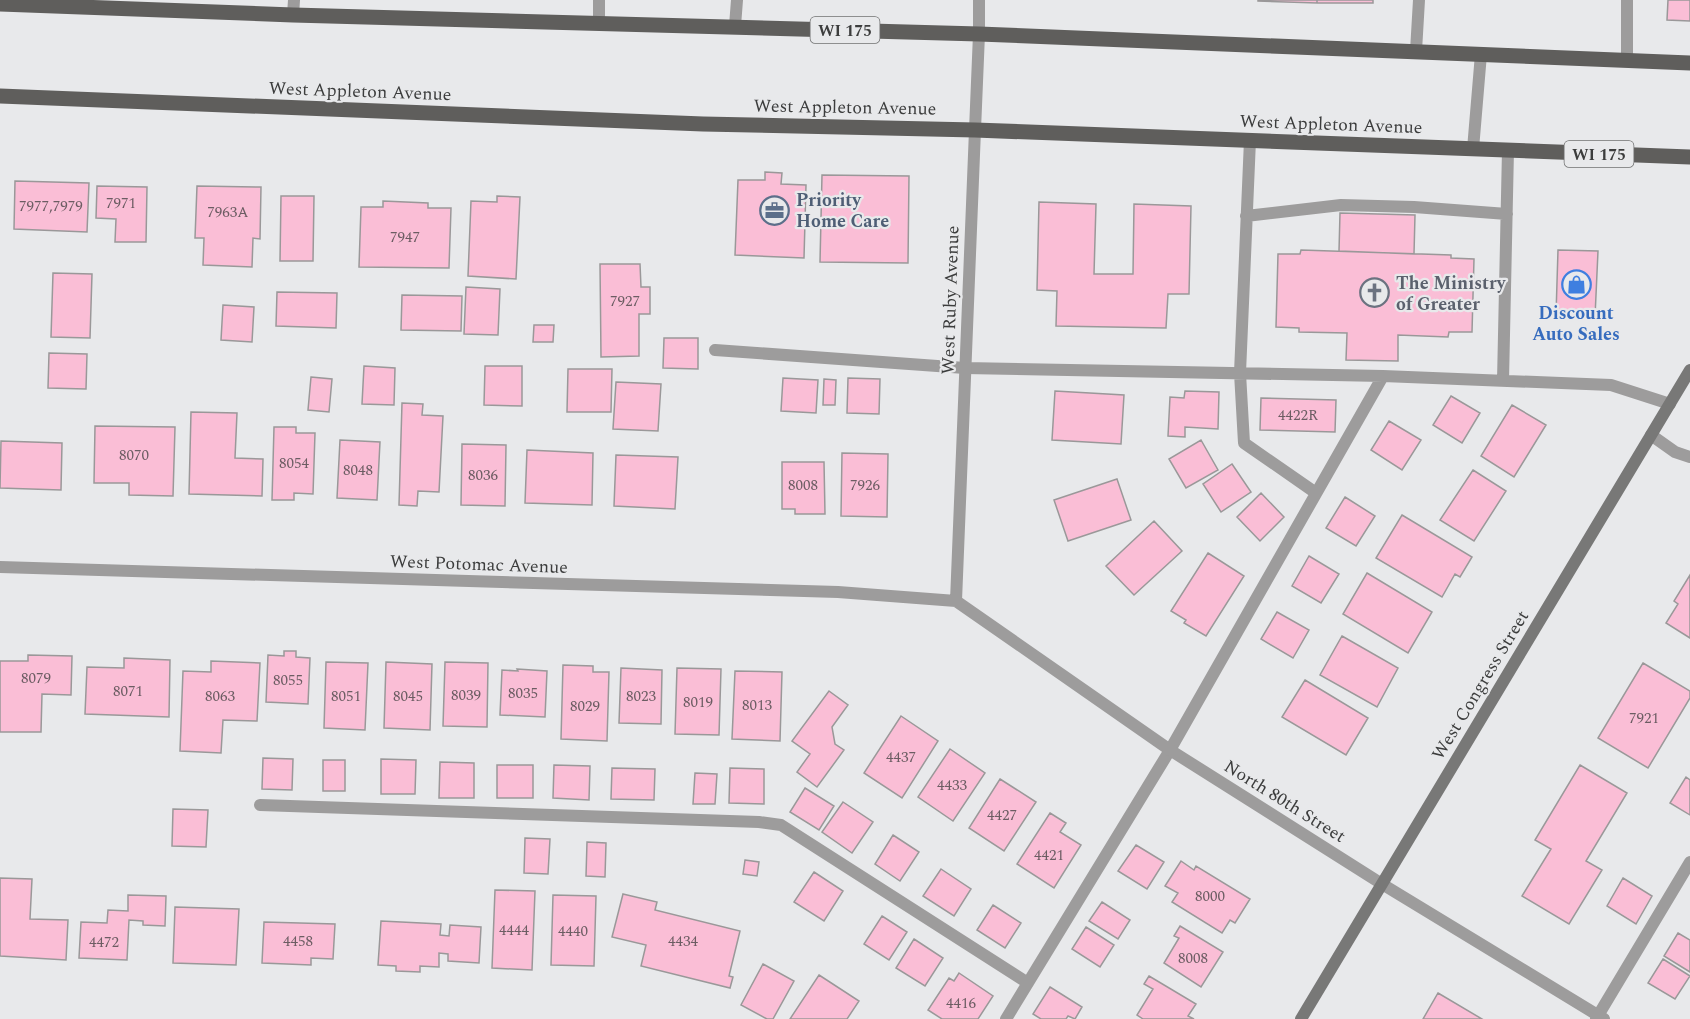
<svg xmlns="http://www.w3.org/2000/svg" width="1690" height="1019" font-family="Spectral,serif">
<rect width="100%" height="100%" fill="#e8e9eb"/>
<!-- building -->
<path fill="#fabed6" stroke="#9a9899" stroke-width="1.5" d="M1258 0H1317V3L1258 1Z
M1317 0H1373V3H1317Z
M1668 0H1690V21L1667 20Z
M765 172 782 173 781 184 806 185 804 258 735 255 738 180H765Z
M822 175 909 176 908 263 820 262Z
M15 181 89 183 87 232 14 229Z
M97 186 147 187 146 242H115L116 219 96 218Z
M197 186 261 187 260 239 253 238 252 267 203 265 204 238H195Z
M281 196H314L313 261H280Z
M497 196 520 197 516 279 468 276 471 201 497 202Z
M383 201 428 203V208H451L449 268 359 267 361 207H383Z
M1039 202 1096 204 1094 274H1133L1134 204 1191 206 1189 294H1168L1166 328 1056 326 1057 291 1037 290Z
M1340 213 1415 215 1414 254 1339 251Z
M1301 250 1451 255V258L1474 259 1472 332H1449L1448 337 1398 335V361L1346 360 1347 333 1299 332V328L1276 327 1278 254H1300Z
M1558 250 1598 251 1595 317 1556 315Z
M600 264H640L641 287H650V314H639V356L601 357Z
M53 273 92 274 90 338 51 337Z
M466 287 500 289 498 335 464 334Z
M277 292 337 293 336 328 276 326Z
M402 295 462 296 461 331 401 330Z
M223 305 254 307 252 342 221 340Z
M534 325H554L553 342H533Z
M664 338H698V369L663 368Z
M49 353 87 354 86 389 48 388Z
M364 366 395 368 394 405 362 404Z
M485 366H522V406L484 405Z
M568 369H612L611 412H567Z
M311 377 332 379 329 412 308 410Z
M783 378 818 380 816 413 781 411Z
M848 378 880 379 879 414 847 413Z
M824 379 836 380 835 405H823Z
M616 382 661 384 658 431 613 429Z
M1055 391 1124 395 1121 444 1052 440Z
M1185 391 1219 392 1218 429 1185 427V437L1168 436 1170 397 1184 398Z
M1451 396 1480 413 1462 443 1433 425Z
M1261 398 1336 400 1335 432 1260 430Z
M402 403 423 404 422 415 443 416 439 492 418 491 417 506 399 505Z
M1512 405 1546 425 1514 477 1481 456Z
M191 412 237 413 235 458 263 459 262 496 189 494Z
M1389 421 1421 440 1402 470 1371 450Z
M95 426 175 427 173 496 129 495V483H94Z
M274 427H296V433H315L313 494 294 493V500H272Z
M340 440 380 442 377 500 337 498Z
M1201 440 1218 470 1186 488 1169 459Z
M1 441 62 443 61 490 0 488Z
M462 444 506 445 505 506 461 505Z
M527 450 593 453 592 505 525 503Z
M842 453 888 454 887 517 841 516Z
M616 455 678 457 675 509 614 506Z
M782 462H824L825 514H795V509H782Z
M1232 464 1251 492 1221 512 1203 484Z
M1473 470 1506 491 1474 541 1440 520Z
M1117 479 1131 520 1068 541 1054 500Z
M1261 493 1284 517 1260 541 1237 517Z
M1345 497 1375 516 1356 546 1326 528Z
M1402 515 1472 557 1460 577 1455 574 1442 597 1376 558Z
M1154 521 1182 551 1134 595 1106 566Z
M1208 553 1244 576 1206 636 1184 623 1186 620 1171 611Z
M1309 556 1339 574 1321 603 1292 586Z
M1367 573 1432 612 1408 653 1343 614Z
M1690 575V638L1666 623 1678 604 1674 601Z
M1277 612 1309 630 1293 658 1261 639Z
M1342 636 1398 668 1377 707 1320 675Z
M284 651H296V657L310 658 308 704 266 702 268 655 284 656Z
M28 655 72 656 71 695 42 694 41 732H0V661H28Z
M124 658 170 660 169 717 85 714 87 667 124 668Z
M211 661 260 663 257 721 223 720 221 753 180 751 183 671 211 672Z
M326 662 368 663 365 730 324 728Z
M386 662 432 664 430 730 384 728Z
M445 662 488 663 487 727 443 726Z
M1643 663 1690 691V698L1648 768 1598 738Z
M563 665 593 666V672H609L607 741 561 739Z
M621 668 662 670 661 724 619 723Z
M677 668 721 669 719 735 675 734Z
M517 669 547 671 545 717 500 715 502 670 518 671Z
M735 671 782 672 780 741 732 739Z
M1305 680 1368 718 1346 755 1282 717Z
M829 691 848 705 832 727 835 744 844 750 817 787 797 772 810 754 792 741Z
M901 716 938 741 902 798 864 773Z
M950 749 985 773 953 821 918 797Z
M263 758 293 759 292 790 262 789Z
M381 759 416 760 415 794H381Z
M323 760H345V791H323Z
M440 762 474 763V798H439Z
M497 765H533V798H497Z
M554 765 590 766 589 800 553 798Z
M1580 765 1627 793 1586 861 1602 870 1569 924 1522 896 1551 849 1535 840Z
M612 768 655 769 654 800 611 799Z
M730 768 764 769V804L729 803Z
M695 773 717 774 715 804H693Z
M1686 777 1690 780V815L1670 803Z
M1000 779 1036 802 1004 851 969 828Z
M805 788 834 806 819 830 790 812Z
M843 802 873 822 852 853 822 832Z
M173 809 208 810 206 847 172 846Z
M1050 813 1066 823 1060 832 1081 845 1054 888 1017 864Z
M893 835 919 852 900 881 875 864Z
M525 838 550 839 548 874 524 873Z
M587 842 606 843 605 877 586 876Z
M1136 845 1164 862 1147 889 1118 871Z
M745 860 759 862 757 876 743 874Z
M1181 861 1194 870 1196 866 1250 899 1235 923 1230 920 1222 933 1172 902 1178 893 1165 886Z
M941 869 971 889 954 916 923 896Z
M814 872 843 891 824 921 794 902Z
M0 878 32 879 30 919 68 920 66 960 0 956Z
M1623 878 1652 896 1636 924 1607 906Z
M495 890 535 891 532 970 492 968Z
M623 894 657 902 655 910 740 931 729 976 733 977 730 988 641 966 646 945 612 937Z
M128 895 166 896 165 926 143 925V921L129 920 127 960 79 958 81 922 107 923 108 910 128 911Z
M553 895 596 896 594 966 551 965Z
M1102 902 1130 920 1118 939 1089 921Z
M993 905 1021 923 1005 948 977 930Z
M175 907 239 909 236 965 173 963Z
M882 916 907 932 889 960 864 944Z
M381 921 441 924 440 935 449 936 450 925 481 927 479 963 448 961V954L439 953V967L420 966V972L396 971V966L378 965Z
M264 922 335 924 333 959 311 958V965L262 963Z
M1180 926 1223 952 1201 987 1164 963 1179 938 1174 936Z
M1086 927 1114 945 1100 967 1072 949Z
M1678 933 1690 940V972L1664 956Z
M914 939 943 958 925 986 896 968Z
M1663 959 1690 976 1675 999 1648 983Z
M763 964 794 981 773 1019H767L741 1005Z
M959 973 993 996 978 1019H942L928 1010 949 978 954 981Z
M819 975 859 1001 847 1019H790Z
M1149 976 1196 1004 1188 1016 1194 1019H1143L1137 1015 1153 989 1144 984Z
M1050 987 1082 1007 1075 1019 1068 1016 1066 1019H1041L1033 1014Z
M1438 993 1482 1019H1423Z"/>
<g fill="none" stroke-linecap="round" stroke-linejoin="round">
<!-- lane -->
<path stroke="#9d9c9c" stroke-width="12" d="M599 0V22
M293 15 294 0
M735 26 737 0
M1416 51 1419 0
M1627 60V0
M1250 140 1240 373 1244 443 1316 493
M1473 149 1481 54
M1246 216 1341 205 1414 207 1507 214
M715 350 965 368 1383 376 1611 385 1670 404
M1503 381 1508 150
M1651 435 1675 452 1690 457
M260 805 759 822 781 825 1028 983
M1006 1019 1170 750 1383 376
M1596 1019 1690 862"/>
<!-- street -->
<path stroke="#9d9c9c" stroke-width="12" d="M0 567 838 592 956 601
M956 601 1170 750 1382 884 1604 1019
M956 601 975 130 979 34V0"/>
<!-- secondary -->
<path stroke="#787877" stroke-width="12" d="M1301 1019 1690 370"/>
<!-- primary -->
<path stroke="#5f5e5c" stroke-width="15" d="M0 4 293 15 979 34 1690 63
M0 96 703 124 975 130 1690 157"/>
</g>
<!-- icons -->
<defs>
<symbol id="office-ring" viewBox="-11 -11 22 22"><circle r="9.5" fill="#e8e9eb" stroke="#5c6f8a" stroke-width="1.5"/><path d="M-6-3h4V-5.5h4V-3h4V5H-6ZM-1-4.5V-3h2v-1.5ZM-6 0V1H6V0Z" fill="#5c6f8a"/></symbol>
<symbol id="shop-ring" viewBox="-11 -11 22 22"><circle r="9.5" fill="#e8e9eb" stroke="#3f7fe0" stroke-width="1.5"/><path d="M-5-2.5h2.3a2.7 3.5 0 0 1 5.4 0H5L5.5 6h-11ZM-1.5-2.5h3a1.5 2.3 0 0 0-3 0Z" fill="#3f7fe0"/></symbol>
<symbol id="church-ring" viewBox="-11 -11 22 22"><circle r="9.5" fill="#e8e9eb" stroke="#6b7280" stroke-width="1.5"/><path d="M-1.2-6h2.4v3.5h3.3v2.4h-3.3V6h-2.4V-.1h-3.3v-2.4h3.3Z" fill="#6b7280"/></symbol>
</defs>
<g fill-rule="evenodd">
<use href="#office-ring" x="758" y="194" width="33" height="33"/>
<use href="#shop-ring" x="1560" y="268" width="33" height="33"/>
<use href="#church-ring" x="1358" y="276" width="33" height="33"/>
</g>
<g text-anchor="middle" stroke-width="4.5" stroke-linejoin="round" paint-order="stroke">
<!-- number labels -->
<g font-size="15" fill="#6c5d63">
<text x="121" y="208">7971</text>
<text x="51" y="211">7977,7979</text>
<text x="228" y="217">7963A</text>
<text x="405" y="242">7947</text>
<text x="625" y="306">7927</text>
<text x="1298" y="420">4422R</text>
<text x="134" y="460">8070</text>
<text x="294" y="468">8054</text>
<text x="358" y="475">8048</text>
<text x="483" y="480">8036</text>
<text x="803" y="490">8008</text>
<text x="865" y="490">7926</text>
<text x="36" y="683">8079</text>
<text x="288" y="685">8055</text>
<text x="128" y="696">8071</text>
<text x="523" y="698">8035</text>
<text x="466" y="700">8039</text>
<text x="220" y="701">8063</text>
<text x="346" y="701">8051</text>
<text x="408" y="701">8045</text>
<text x="641" y="701">8023</text>
<text x="698" y="707">8019</text>
<text x="757" y="710">8013</text>
<text x="585" y="711">8029</text>
<text x="1644" y="723">7921</text>
<text x="901" y="762">4437</text>
<text x="952" y="790">4433</text>
<text x="1002" y="820">4427</text>
<text x="1049" y="860">4421</text>
<text x="1210" y="901">8000</text>
<text x="514" y="935">4444</text>
<text x="573" y="936">4440</text>
<text x="298" y="946">4458</text>
<text x="683" y="946">4434</text>
<text x="104" y="947">4472</text>
<text x="1193" y="963">8008</text>
<text x="961" y="1008">4416</text>
</g>
<!-- shield labels -->
<g fill="#e8e9eb" stroke="#707171" stroke-width="1.5">
<rect x="810.5" y="17" width="69" height="26" rx="4.5"/>
<rect x="1564.5" y="141" width="69" height="26" rx="4.5"/>
</g>
<g font-size="16" font-weight="bold" fill="#3c3d3d">
<text x="845" y="36">WI 175</text>
<text x="1599" y="160">WI 175</text>
</g>
<!-- street labels -->
<g font-size="18" fill="#3c3d3d" stroke="#e8e9eb">
<text transform="translate(360 91) rotate(2)" y="6">West Appleton Avenue</text>
<text transform="translate(845 107) rotate(1)" y="6">West Appleton Avenue</text>
<text transform="translate(1331 124) rotate(2)" y="6">West Appleton Avenue</text>
<text transform="translate(950 300) rotate(-88)" y="6">West Ruby Avenue</text>
<text transform="translate(479 564) rotate(2)" y="6">West Potomac Avenue</text>
<text transform="translate(1480 685) rotate(-59)" y="6">West Congress Street</text>
<text transform="translate(1285 801) rotate(32)" y="6">North 80th Street</text>
</g>
<!-- service labels -->
<g font-size="18" font-weight="bold" fill="#4e5e75" stroke="#e8e9eb" text-anchor="start">
<text x="796" y="206">Priority<tspan x="796" dy="21">Home Care</tspan></text>
</g>
<!-- worship labels -->
<g font-size="18" font-weight="bold" fill="#5b616d" stroke="#e8e9eb" text-anchor="start">
<text x="1396" y="289">The Ministry<tspan x="1396" dy="21">of Greater</tspan></text>
</g>
<!-- shop labels -->
<g font-size="18" font-weight="bold" fill="#366cbe" stroke="#e8e9eb">
<text x="1576" y="319">Discount<tspan x="1576" dy="21">Auto Sales</tspan></text>
</g>
</g>
</svg>
